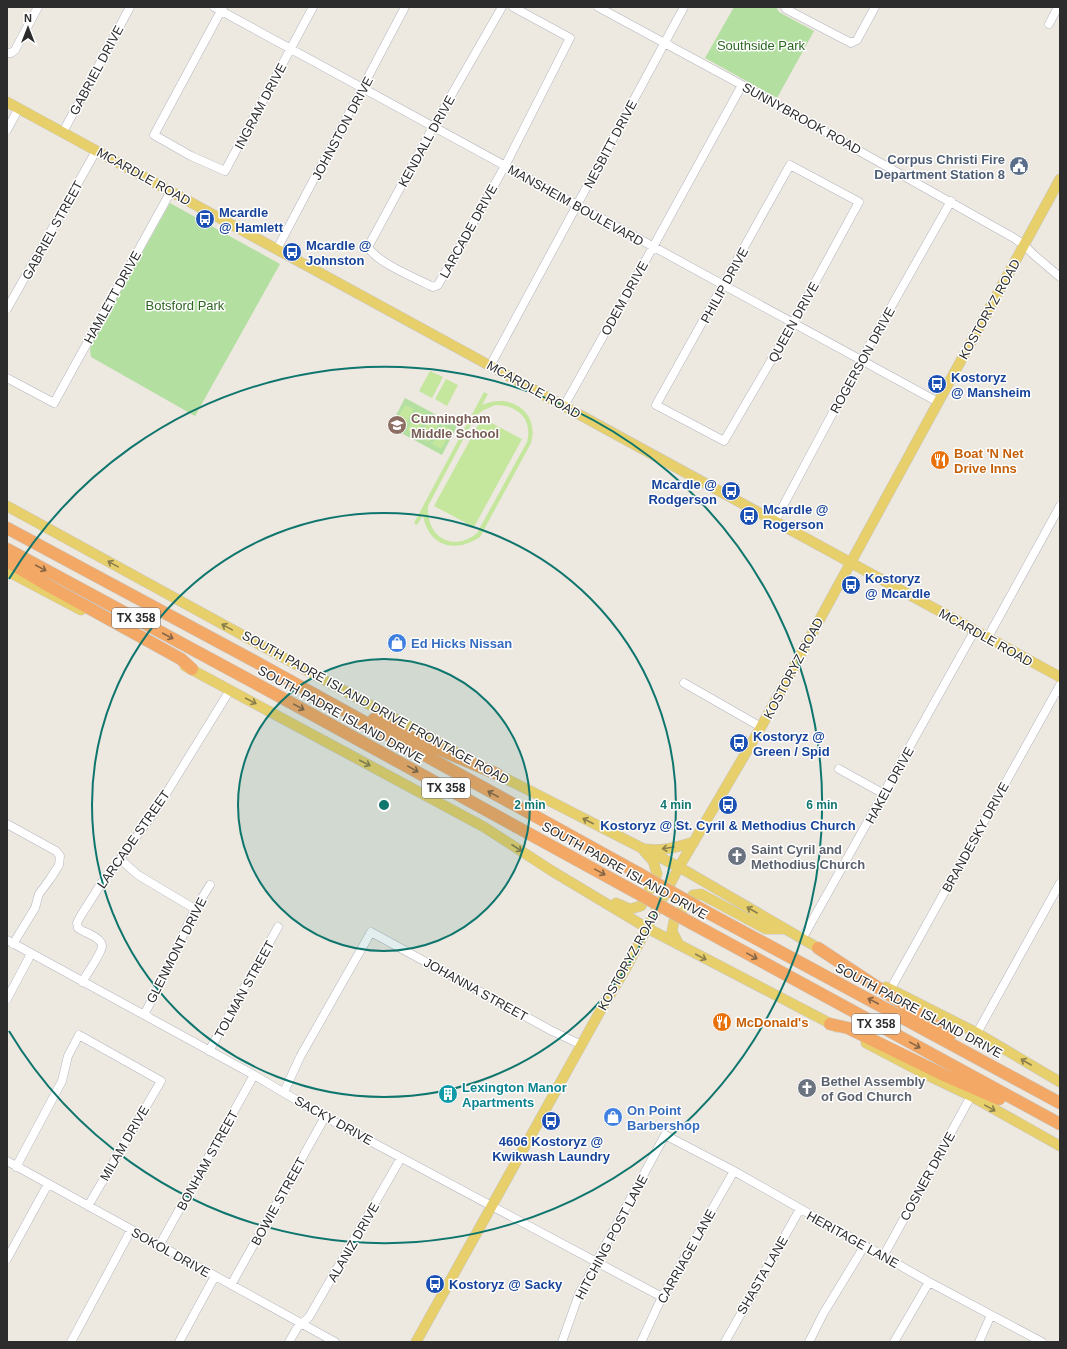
<svg xmlns="http://www.w3.org/2000/svg" width="1067" height="1349" font-family="Helvetica,sans-serif">
<rect width="100%" height="100%" fill="#ede8e0"/>
<!-- green -->
<path fill="#b3dfa1" d="M734 7H776L779 12 814 31 777 98 705 58Z
M170 203 280 264 195 416 91 357 90 351 91 345Z
M405 398 457 426 442 455 390 427Z"/>
<!-- pitch -->
<path fill="#c4e69d" fill-rule="evenodd" d="M430 371 443 377 432 398 419 391Z
M446 379 458 385 447 406 435 399Z
M484 392 488 394 482 405C510 392 540 412 531 443L480 537C455 554 428 546 423 515L417 525 414 523ZM495 405C518 405 533 419 527 442L477 533C453 553 426 537 428 506L475 417 482 411Z
M405 405 414 409 404 428 395 423Z
M418 411 427 416 416 435 407 430Z
M430 418 439 423 429 442 420 437Z
M482 418 522 439 474 527 434 506Z
M443 425 452 430 441 449 432 444Z"/>
<g fill="none" stroke-linecap="round" stroke-linejoin="round">
<defs>
<path id="minor" d="M214 7 938 402
M223 7 154 135 191 156 225 171 313 7
M502 7 433 127 368 247C377 263 416 278 433 287L438 285 505 166 570 38 513 7
M598 7 742 85 1014 238 1024 245 1034 255 1060 277
M785 7 786 9 851 43 857 40 875 7
M1049 24 1058 7
M7 53H11L15 50 38 7
M7 130 19 108
M63 132 130 7
M790 165 859 202 793 323 724 441 656 405Z
M277 249 405 7
M7 309 96 151
M490 366 684 7
M7 378 54 403 171 191
M564 406 653 247 742 85
M775 521 861 360 951 201
M988 637 1060 506
M684 683 761 727
M839 769 884 794
M7 824 56 851 60 856 59 865 50 879 39 894 35 908 13 944
M120 859 138 875 195 909
M802 939 975 630
M7 940 254 1075 325 1117 662 1297
M82 982C86 975 102 953 102 946 102 942 98 939 95 937 89 933 83 932 78 928L77 923 80 917 104 879 120 859 156 810 230 690
M890 990 1060 685
M7 999 31 954
M144 1015 167 970 195 909 210 885
M977 1033 1060 883
M209 1051 278 927
M284 1092 300 1057 371 932 552 1031 582 1045
M7 1161 335 1342
M16 1167 62 1081 68 1056 79 1035 161 1081 88 1206
M159 1246 254 1075
M884 1255 971 1096
M7 1259 48 1184
M231 1285 325 1117
M71 1342 131 1230
M179 1342 215 1276
M289 1342 297 1328 309 1317 401 1158
M562 1342 579 1294 665 1135 734 1171 929 1282 1042 1342
M641 1342 662 1297 734 1171
M725 1342 800 1209
M809 1342 823 1314 865 1245
M894 1342 929 1282
M979 1342 991 1315"/>
<path id="major" d="M7 102 1060 677
M7 506 454 751
M7 571 81 610
M185 666 484 827 552 871 647 928 837 1027
M491 771 679 867 825 952
M647 849C661 852 680 846 694 842
M616 903 630 909 641 906 657 874 653 861 644 851
M679 945 672 931 674 921 693 895 701 894 766 929H783
M886 987 977 1033 1060 1082
M866 1043 927 1075 971 1096 1060 1146
M416 1342 598 1015 626 968 679 867 761 727 1060 179"/>
<path id="highway" d="M7 528 256 662 638 873
M7 549 264 688 628 888
M7 561 49 586 181 659 192 669
M374 719 415 739 497 774
M703 910 1060 1103
M693 924 1060 1124
M818 948 950 1035
M830 1024 848 1028 946 1076 999 1099"/>
</defs>
<!-- minor casing -->
<use href="#minor" stroke="#b3b5bf" stroke-width="9"/>
<!-- major casing -->
<use href="#major" stroke="#c8c8c8" stroke-width="11"/>
<!-- highway casing -->
<use href="#highway" stroke="#c8c8c8" stroke-width="13"/>
<!-- minor -->
<use href="#minor" stroke="#fff" stroke-width="8"/>
<!-- major -->
<use href="#major" stroke="#e7cf6b" stroke-width="10"/>
<!-- highway -->
<use href="#highway" stroke="#f3a865" stroke-width="12"/>
<defs>
<path id="highway-bridge" d="M638 873 703 910
M628 888 693 924"/>
</defs>
<!-- highway-bridge casing -->
<use href="#highway-bridge" stroke="#c8c8c8" stroke-width="13" stroke-linecap="butt"/>
<!-- highway-bridge -->
<use href="#highway-bridge" stroke="#f3a865" stroke-width="12"/>
</g>
<!-- one-way arrows -->
<defs><path id="oneway-shaft" d="M-6 0H5M1.5-3L5.5 0L1.5 3" fill="none" stroke-width="1.6" stroke-linecap="round" stroke-linejoin="round"/></defs>
<g stroke="#8a7e4c">
<use href="#oneway-shaft" transform="translate(113 564) rotate(-151)"/>
<use href="#oneway-shaft" transform="translate(227 627) rotate(-151)"/>
<use href="#oneway-shaft" transform="translate(251 701) rotate(28)"/>
<use href="#oneway-shaft" transform="translate(365 763) rotate(28)"/>
<use href="#oneway-shaft" transform="translate(588 821) rotate(-153)"/>
<use href="#oneway-shaft" transform="translate(517 848) rotate(33)"/>
<use href="#oneway-shaft" transform="translate(668 848) rotate(171)"/>
<use href="#oneway-shaft" transform="translate(752 910) rotate(-150)"/>
<use href="#oneway-shaft" transform="translate(701 957) rotate(28)"/>
<use href="#oneway-shaft" transform="translate(1026 1062) rotate(-150)"/>
<use href="#oneway-shaft" transform="translate(990 1108) rotate(29)"/>
</g>
<g stroke="#866446">
<use href="#oneway-shaft" transform="translate(41 568) rotate(28)"/>
<use href="#oneway-shaft" transform="translate(168 636) rotate(28)"/>
<use href="#oneway-shaft" transform="translate(299 707) rotate(29)"/>
<use href="#oneway-shaft" transform="translate(413 769) rotate(29)"/>
<use href="#oneway-shaft" transform="translate(493 794) rotate(-151)"/>
<use href="#oneway-shaft" transform="translate(600 872) rotate(29)"/>
<use href="#oneway-shaft" transform="translate(752 956) rotate(29)"/>
<use href="#oneway-shaft" transform="translate(873 1001) rotate(-152)"/>
<use href="#oneway-shaft" transform="translate(915 1045) rotate(29)"/>
</g>
<!-- distance rings -->
<circle cx="384" cy="805" r="146" fill="#0f766e" fill-opacity=".12"/>
<g fill="none" stroke="#0f766e" stroke-width="2">
<circle cx="384" cy="805" r="146"/>
<circle cx="384" cy="805" r="292"/>
<path d="M9 579A438 438 0 1 1 9 1031"/>
</g>
<!-- icons -->
<defs>
<symbol id="civic-disc" viewBox="-11 -11 22 22"><circle r="9.5" fill="#5c6f8a" stroke="#fff"/><path d="M-.6-6.5H3V-4.5H.6V-3L4-1V1h2V6H-6V1h2V-1L-.6-3ZM-1.2 2.5V6h2.4V2.5Z" fill="#fff"/></symbol>
<symbol id="bus-disc" viewBox="-11 -11 22 22"><circle r="9.5" fill="#1a4fb4" stroke="#fff"/><path d="M-5-6H5V4H4V6H2V4H-2V6H-4V4H-5ZM-3.5-4V0h7V-4ZM-3.5 1.2v1.5H-2V1.2ZM2 1.2v1.5H3.5V1.2Z" fill="#fff"/></symbol>
<symbol id="school-disc" viewBox="-11 -11 22 22"><circle r="9.5" fill="#8d6e63" stroke="#fff"/><path d="M0-5L7-2L0 1L-7-2ZM-4 1L0 2.5L4 1V4Q0 6-4 4Z" fill="#fff"/></symbol>
<symbol id="restaurant-disc" viewBox="-11 -11 22 22"><circle r="9.5" fill="#e8710a" stroke="#fff"/><path d="M-5-6h1v4h1v-4h1v4h1v-4h1v5L-1.5 .5V6h-2V.5L-5-1ZM5-6V6H3V1.5H1.5Q1.5-4 5-6Z" fill="#fff"/></symbol>
<symbol id="shop-disc" viewBox="-11 -11 22 22"><circle r="9.5" fill="#3f7fe0" stroke="#fff"/><path d="M-5-2.5h2.3a2.7 3.5 0 0 1 5.4 0H5L5.5 6h-11ZM-1.5-2.5h3a1.5 2.3 0 0 0-3 0Z" fill="#fff"/></symbol>
<symbol id="church-disc" viewBox="-11 -11 22 22"><circle r="9.5" fill="#6b7280" stroke="#fff"/><path d="M-1.2-6h2.4v3.5h3.3v2.4h-3.3V6h-2.4V-.1h-3.3v-2.4h3.3Z" fill="#fff"/></symbol>
<symbol id="building-disc" viewBox="-11 -11 22 22"><circle r="9.5" fill="#0f9aa8" stroke="#fff"/><path d="M-4-6H4V6H1V3H-1V6H-4ZM-2.5-4.3h1.7v1.8h-1.7ZM.8-4.3h1.7v1.8H.8ZM-2.5-1h1.7V.8h-1.7ZM.8-1h1.7V.8H.8Z" fill="#fff"/></symbol>
</defs>
<g fill-rule="evenodd">
<use href="#civic-disc" x="1008" y="155" width="22" height="22"/>
<use href="#bus-disc" x="194" y="208" width="22" height="22"/>
<use href="#bus-disc" x="281" y="241" width="22" height="22"/>
<use href="#bus-disc" x="926" y="373" width="22" height="22"/>
<use href="#school-disc" x="386" y="414" width="22" height="22"/>
<use href="#restaurant-disc" x="929" y="449" width="22" height="22"/>
<use href="#bus-disc" x="720" y="480" width="22" height="22"/>
<use href="#bus-disc" x="738" y="505" width="22" height="22"/>
<use href="#bus-disc" x="840" y="574" width="22" height="22"/>
<use href="#shop-disc" x="386" y="632" width="22" height="22"/>
<use href="#bus-disc" x="728" y="732" width="22" height="22"/>
<use href="#bus-disc" x="717" y="794" width="22" height="22"/>
<use href="#church-disc" x="726" y="845" width="22" height="22"/>
<use href="#restaurant-disc" x="711" y="1011" width="22" height="22"/>
<use href="#church-disc" x="796" y="1077" width="22" height="22"/>
<use href="#building-disc" x="437" y="1083" width="22" height="22"/>
<use href="#shop-disc" x="602" y="1106" width="22" height="22"/>
<use href="#bus-disc" x="540" y="1110" width="22" height="22"/>
<use href="#bus-disc" x="424" y="1273" width="22" height="22"/>
</g>
<g text-anchor="middle" stroke-width="3" stroke-linejoin="round" paint-order="stroke">
<!-- shield labels -->
<g fill="#fff" stroke="#6b6b6b" stroke-width="1">
<rect x="112" y="608" width="48" height="20" rx="3"/>
<rect x="422" y="778" width="48" height="20" rx="3"/>
<rect x="852" y="1014" width="48" height="20" rx="3"/>
</g>
<g font-size="12" font-weight="bold" fill="#2c2c2c">
<text x="136" y="622">TX 358</text>
<text x="446" y="792">TX 358</text>
<text x="876" y="1028">TX 358</text>
</g>
<!-- park labels -->
<g font-size="13" fill="#2c6620" stroke="#fff">
<text x="761" y="50">Southside Park</text>
<text x="185" y="310">Botsford Park</text>
</g>
<!-- street labels -->
<g font-size="13" fill="#2c2c2c" stroke="#fff">
<text transform="translate(96 70) rotate(-62)" y="5">GABRIEL DRIVE</text>
<text transform="translate(260 106) rotate(-62)" y="5">INGRAM DRIVE</text>
<text transform="translate(802 118) rotate(29)" y="5">SUNNYBROOK ROAD</text>
<text transform="translate(342 128) rotate(-62)" y="5">JOHNSTON DRIVE</text>
<text transform="translate(426 141) rotate(-61)" y="5">KENDALL DRIVE</text>
<text transform="translate(610 144) rotate(-62)" y="5">NESBITT DRIVE</text>
<text transform="translate(144 176) rotate(29)" y="5">MCARDLE ROAD</text>
<text transform="translate(576 205) rotate(29)" y="5">MANSHEIM BOULEVARD</text>
<text transform="translate(52 230) rotate(-61)" y="5">GABRIEL STREET</text>
<text transform="translate(468 231) rotate(-61)" y="5">LARCADE DRIVE</text>
<text transform="translate(724 285) rotate(-61)" y="5">PHILIP DRIVE</text>
<text transform="translate(112 297) rotate(-61)" y="5">HAMLETT DRIVE</text>
<text transform="translate(624 298) rotate(-61)" y="5">ODEM DRIVE</text>
<text transform="translate(989 309) rotate(-61)" y="5">KOSTORYZ ROAD</text>
<text transform="translate(793 322) rotate(-61)" y="5">QUEEN DRIVE</text>
<text transform="translate(862 360) rotate(-61)" y="5">ROGERSON DRIVE</text>
<text transform="translate(534 389) rotate(29)" y="5">MCARDLE ROAD</text>
<text transform="translate(986 637) rotate(29)" y="5">MCARDLE ROAD</text>
<text transform="translate(793 668) rotate(-62)" y="5">KOSTORYZ ROAD</text>
<text transform="translate(376 707) rotate(29)" y="5">SOUTH PADRE ISLAND DRIVE FRONTAGE ROAD</text>
<text transform="translate(341 714) rotate(29)" y="5">SOUTH PADRE ISLAND DRIVE</text>
<text transform="translate(889 785) rotate(-61)" y="5">HAKEL DRIVE</text>
<text transform="translate(975 837) rotate(-61)" y="5">BRANDESKY DRIVE</text>
<text transform="translate(133 839) rotate(-55)" y="5">LARCADE STREET</text>
<text transform="translate(625 870) rotate(29)" y="5">SOUTH PADRE ISLAND DRIVE</text>
<text transform="translate(176 950) rotate(-63)" y="5">GLENMONT DRIVE</text>
<text transform="translate(628 960) rotate(-61)" y="5">KOSTORYZ ROAD</text>
<text transform="translate(244 989) rotate(-61)" y="5">TOLMAN STREET</text>
<text transform="translate(476 989) rotate(29)" y="5">JOHANNA STREET</text>
<text transform="translate(919 1010) rotate(28)" y="5">SOUTH PADRE ISLAND DRIVE</text>
<text transform="translate(334 1120) rotate(29)" y="5">SACKY DRIVE</text>
<text transform="translate(124 1143) rotate(-60)" y="5">MILAM DRIVE</text>
<text transform="translate(207 1160) rotate(-61)" y="5">BONHAM STREET</text>
<text transform="translate(927 1176) rotate(-61)" y="5">COSNER DRIVE</text>
<text transform="translate(278 1201) rotate(-61)" y="5">BOWIE STREET</text>
<text transform="translate(611 1237) rotate(-62)" y="5">HITCHING POST LANE</text>
<text transform="translate(853 1239) rotate(29)" y="5">HERITAGE LANE</text>
<text transform="translate(353 1242) rotate(-60)" y="5">ALANIZ DRIVE</text>
<text transform="translate(171 1252) rotate(29)" y="5">SOKOL DRIVE</text>
<text transform="translate(686 1256) rotate(-61)" y="5">CARRIAGE LANE</text>
<text transform="translate(762 1275) rotate(-60)" y="5">SHASTA LANE</text>
</g>
<!-- service labels -->
<g font-size="13" font-weight="bold" fill="#4e5e75" stroke="#fff" text-anchor="end">
<text x="1005" y="164">Corpus Christi Fire<tspan x="1005" dy="15">Department Station 8</tspan></text>
</g>
<!-- transit labels -->
<g font-size="13" font-weight="bold" fill="#164399" stroke="#fff" text-anchor="start">
<text x="219" y="217">Mcardle<tspan x="219" dy="15">@ Hamlett</tspan></text>
<text x="306" y="250">Mcardle @<tspan x="306" dy="15">Johnston</tspan></text>
<text x="951" y="382">Kostoryz<tspan x="951" dy="15">@ Mansheim</tspan></text>
<text x="717" y="489" text-anchor="end">Mcardle @<tspan x="717" dy="15">Rodgerson</tspan></text>
<text x="763" y="514">Mcardle @<tspan x="763" dy="15">Rogerson</tspan></text>
<text x="865" y="583">Kostoryz<tspan x="865" dy="15">@ Mcardle</tspan></text>
<text x="753" y="741">Kostoryz @<tspan x="753" dy="15">Green / Spid</tspan></text>
<text x="728" y="830" text-anchor="middle">Kostoryz @ St. Cyril &amp; Methodius Church</text>
<text x="551" y="1146" text-anchor="middle">4606 Kostoryz @<tspan x="551" dy="15">Kwikwash Laundry</tspan></text>
<text x="449" y="1289">Kostoryz @ Sacky</text>
</g>
<!-- education labels -->
<g font-size="13" font-weight="bold" fill="#785e54" stroke="#fff" text-anchor="start">
<text x="411" y="423">Cunningham<tspan x="411" dy="15">Middle School</tspan></text>
</g>
<!-- food labels -->
<g font-size="13" font-weight="bold" fill="#c56008" stroke="#fff" text-anchor="start">
<text x="954" y="458">Boat 'N Net<tspan x="954" dy="15">Drive Inns</tspan></text>
<text x="736" y="1027">McDonald's</text>
</g>
<!-- shop labels -->
<g font-size="13" font-weight="bold" fill="#366cbe" stroke="#fff" text-anchor="start">
<text x="411" y="648">Ed Hicks Nissan</text>
<text x="627" y="1115">On Point<tspan x="627" dy="15">Barbershop</tspan></text>
</g>
<!-- worship labels -->
<g font-size="13" font-weight="bold" fill="#5b616d" stroke="#fff" text-anchor="start">
<text x="751" y="854">Saint Cyril and<tspan x="751" dy="15">Methodius Church</tspan></text>
<text x="821" y="1086">Bethel Assembly<tspan x="821" dy="15">of God Church</tspan></text>
</g>
<!-- culture labels -->
<g font-size="13" font-weight="bold" fill="#0d838f" stroke="#fff" text-anchor="start">
<text x="462" y="1092">Lexington Manor<tspan x="462" dy="15">Apartments</tspan></text>
</g>
</g>
<circle cx="384" cy="805" r="6" fill="#0f766e" stroke="#fff" stroke-width="2"/>
<g font-size="12" text-anchor="middle" font-weight="bold" fill="#0f766e" stroke="#fff" stroke-width="3" stroke-linejoin="round" paint-order="stroke">
<text x="530" y="809">2 min</text>
<text x="676" y="809">4 min</text>
<text x="822" y="809">6 min</text>
</g>
<!-- border -->
<rect width="1067" height="1349" fill="none" stroke="#2c2c2c" stroke-width="16"/>
<!-- north arrow -->
<g transform="translate(28 28)" stroke="#ffffff" stroke-width="3" paint-order="stroke">
<path d="M0-3L7 15L0 10L-7 15Z" fill="#2c2c2c"/>
<text y="-6" font-size="11" font-weight="bold" text-anchor="middle" fill="#2c2c2c">N</text>
</g>
</svg>
